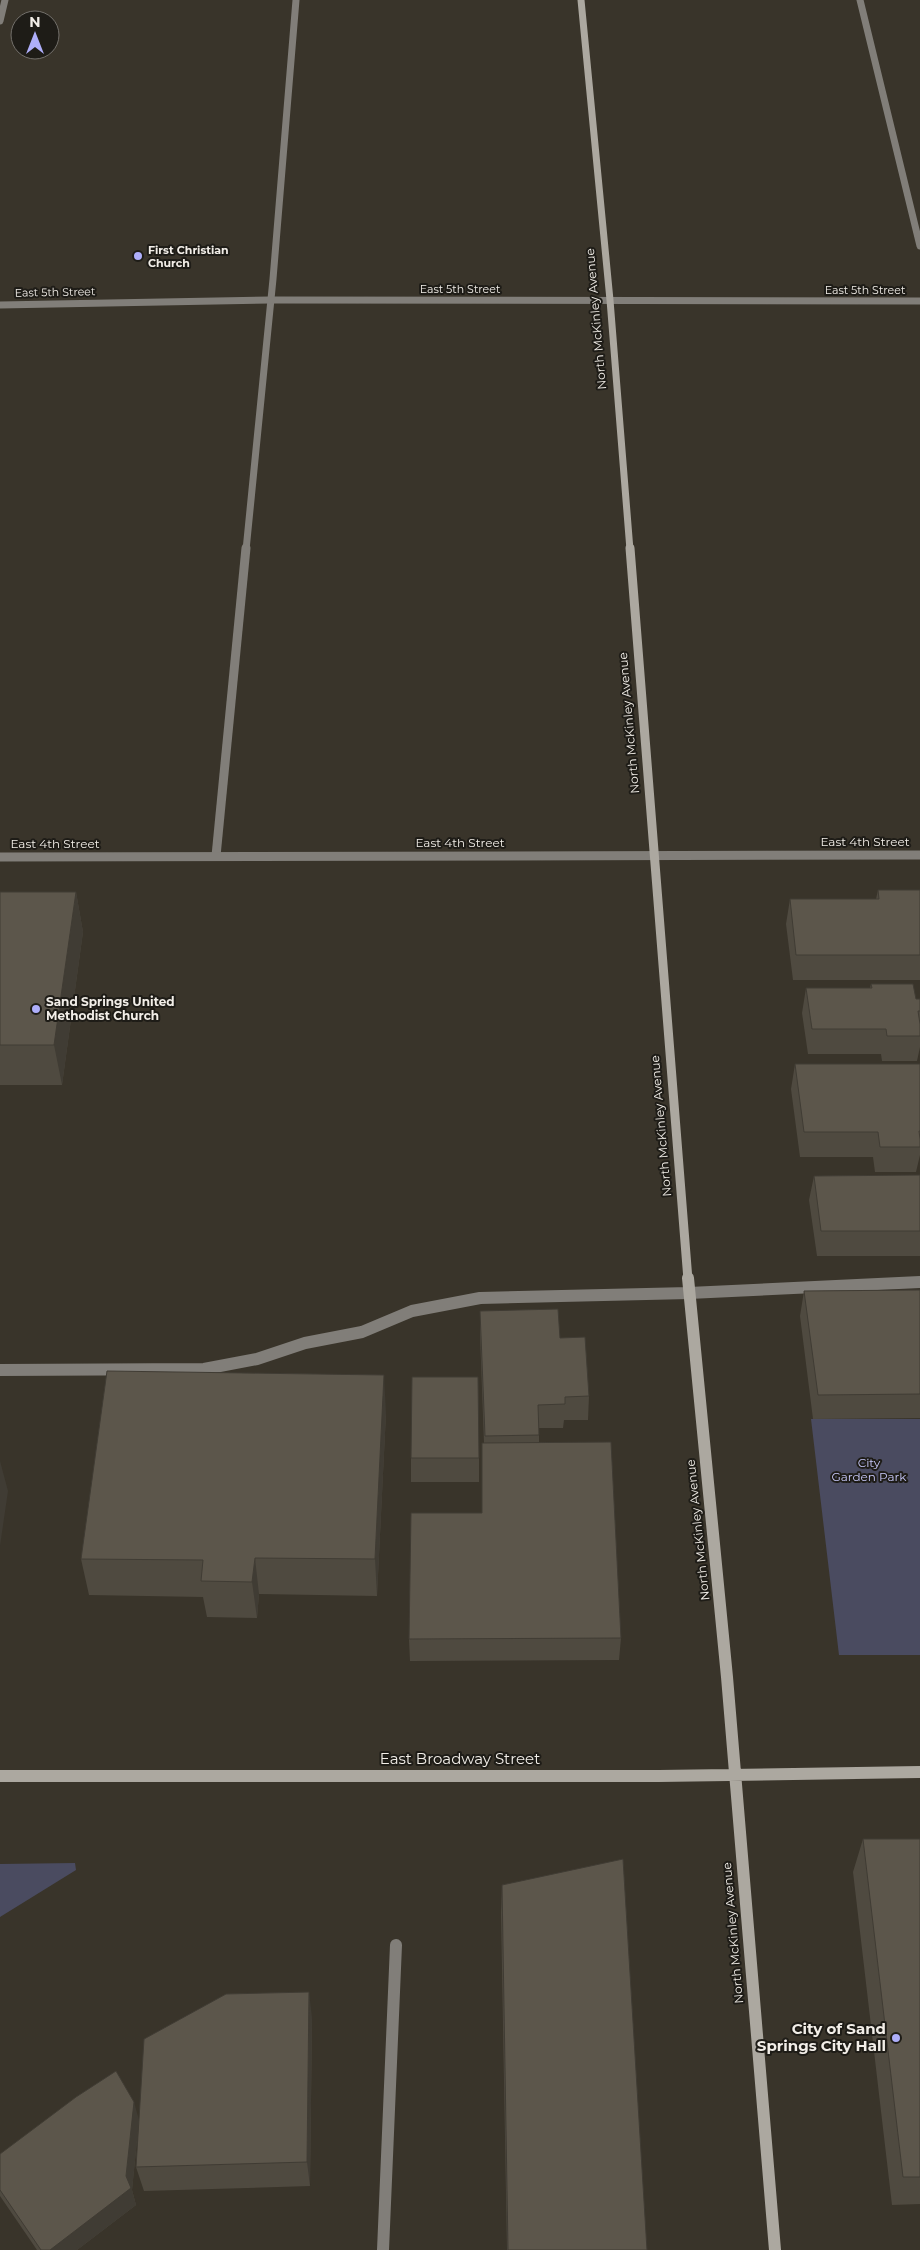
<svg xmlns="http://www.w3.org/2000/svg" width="920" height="2250" font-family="Montserrat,sans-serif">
<rect width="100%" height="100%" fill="#39342a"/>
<!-- green -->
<path fill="#4a4b60" d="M811 1419H920V1655H839Z
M75 1863 76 1870 0 1917V1864Z"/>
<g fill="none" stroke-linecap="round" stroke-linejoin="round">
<!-- lane-far2 -->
<path stroke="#817e79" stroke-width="7" d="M860 0 920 246
M246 550 273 279 296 0"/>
<!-- lane-far1 -->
<path stroke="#817e79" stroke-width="9" d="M216 856 246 548"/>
<!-- lane -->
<path stroke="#817e79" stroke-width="12" d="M0 1370 204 1369 257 1359 305 1343 362 1332 412 1311 480 1298 689 1293 920 1282
M383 2250 396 1945"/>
<!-- street-far1 -->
<path stroke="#817e79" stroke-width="7" d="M0 21 5 0
M0 305 270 300 920 301"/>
<!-- street -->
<path stroke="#817e79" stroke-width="9" d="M0 857 920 855"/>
<!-- secondary-far2 -->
<path stroke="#aca8a0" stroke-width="7" d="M581 0 610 300 630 550"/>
<!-- secondary-far1 -->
<path stroke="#aca8a0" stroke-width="9" d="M630 548 688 1280"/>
<!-- secondary -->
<path stroke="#aca8a0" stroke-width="12" d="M688 1278 727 1677 775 2250
M0 1776H659L920 1772"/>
</g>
<!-- wall -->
<path fill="#4f4a40" d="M878 890H920V980H793L786 924 790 899H876Z
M0 892H76L83 932 62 1085H0Z
M871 984 916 999H920V1047L917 1061H882L881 1054H808L802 1013 806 988H870Z
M795 1064H920V1155L916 1172H875L873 1157H800L791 1089Z
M920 1175V1256H817L809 1200 814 1176Z
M920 1290V1418L813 1419 800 1316 804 1291Z
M480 1311 560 1338 589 1396 588 1420H564L563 1428H539V1443L621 1638 619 1660 410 1661 409 1639 482 1513V1443H484L480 1335Z
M386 1413 377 1596 259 1594 257 1618 207 1617 203 1597 89 1595 81 1559Z
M411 1458H479V1482H411Z
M863 1839H920V2204L892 2205 853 1872Z
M502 1885 647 2250H507L501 1912Z
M312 2018 310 2186 144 2191 136 2167Z
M139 2120 132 2190 136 2205 77 2250H37L0 2196V2154Z"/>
<!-- shaded-wall -->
<path fill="#403c34" d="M76 892 83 932 62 1085 54 1045Z
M384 1375 386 1413 377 1596 375 1559Z
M0 1461 8 1491 0 1546Z
M255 1558 259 1594 257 1618 252 1582Z
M309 1992 312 2018 310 2186 307 2162Z
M134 2102 139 2120 132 2190 136 2205 77 2250H50L126 2176Z"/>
<!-- building -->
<path fill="#5c564b" stroke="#403c34" d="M878 890H920V955H796L790 899H879Z
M0 892H76L54 1045H0Z
M871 984H913L916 999H920V1011H918L920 1024V1036H887L886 1029H812L806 988H872Z
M795 1064H920V1131H919L920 1139V1147H880L878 1132H804Z
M920 1175V1231H821L814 1176Z
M920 1290V1394L818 1395 804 1291Z
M558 1309 560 1338 585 1337 589 1396 565 1397V1404L538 1405 539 1435 485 1436 480 1311Z
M107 1371 384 1375 375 1559 255 1558 252 1582 201 1581 203 1560 81 1559Z
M412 1377H478L479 1458H411Z
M611 1442 621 1638 409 1639 411 1513H482V1443Z
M863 1839H920V2177H903Z
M623 1859 647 2250H508L502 1885Z
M309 1992 307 2162 136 2167 144 2039 226 1994Z
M116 2071 134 2102 126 2176 131 2188 50 2250H41L0 2190V2154L76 2097Z"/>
<!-- markers -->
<g fill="#aeaefa" stroke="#1e1c17" stroke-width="2">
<circle cx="138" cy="256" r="5"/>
<circle cx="36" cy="1009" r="5"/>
<circle cx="896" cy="2038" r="5"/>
</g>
<g text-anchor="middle" stroke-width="4" stroke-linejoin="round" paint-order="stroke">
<!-- far-poi labels -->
<g font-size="11" font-weight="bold" fill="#f2eee8" stroke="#1e1c17" text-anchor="start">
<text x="148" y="254">First Christian<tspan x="148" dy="13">Church</tspan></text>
</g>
<!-- far-street labels -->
<g font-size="11" fill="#f2eee8" stroke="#1e1c17">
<text x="460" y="293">East 5th Street</text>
<text x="865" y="294">East 5th Street</text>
<text transform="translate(55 292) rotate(-1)" y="4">East 5th Street</text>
</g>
<!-- street labels -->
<g font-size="12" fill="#f2eee8" stroke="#1e1c17">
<text transform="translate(596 319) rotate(-95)" y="4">North McKinley Avenue</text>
<text transform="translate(629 723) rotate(-95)" y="4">North McKinley Avenue</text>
<text x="865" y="846">East 4th Street</text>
<text x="460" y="847">East 4th Street</text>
<text x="55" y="848">East 4th Street</text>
<text transform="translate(661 1126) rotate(-95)" y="4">North McKinley Avenue</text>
<text transform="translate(698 1530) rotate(-96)" y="4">North McKinley Avenue</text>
<text transform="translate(733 1933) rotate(-95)" y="4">North McKinley Avenue</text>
</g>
<!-- poi labels -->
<g font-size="12" font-weight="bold" fill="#f2eee8" stroke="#1e1c17" text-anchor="start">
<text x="46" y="1006">Sand Springs United<tspan x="46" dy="14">Methodist Church</tspan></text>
</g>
<!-- park labels -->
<g font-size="12" fill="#c7c8f9" stroke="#1e1c17">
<text x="869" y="1467">City<tspan x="869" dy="14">Garden Park</tspan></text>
</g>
<!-- near-street labels -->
<g font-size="15" fill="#f2eee8" stroke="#1e1c17">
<text x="460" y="1764">East Broadway Street</text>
</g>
<!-- near-poi labels -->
<g font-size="15" font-weight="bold" fill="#f2eee8" stroke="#1e1c17" text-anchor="end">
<text x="886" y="2034">City of Sand<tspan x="886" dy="17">Springs City Hall</tspan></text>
</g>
</g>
<!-- north arrow -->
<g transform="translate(35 35)"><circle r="24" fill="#1e1c17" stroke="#73706b"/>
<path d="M0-4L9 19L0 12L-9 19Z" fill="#aeaefa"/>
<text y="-8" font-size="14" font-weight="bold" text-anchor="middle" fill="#f2eee8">N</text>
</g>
</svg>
